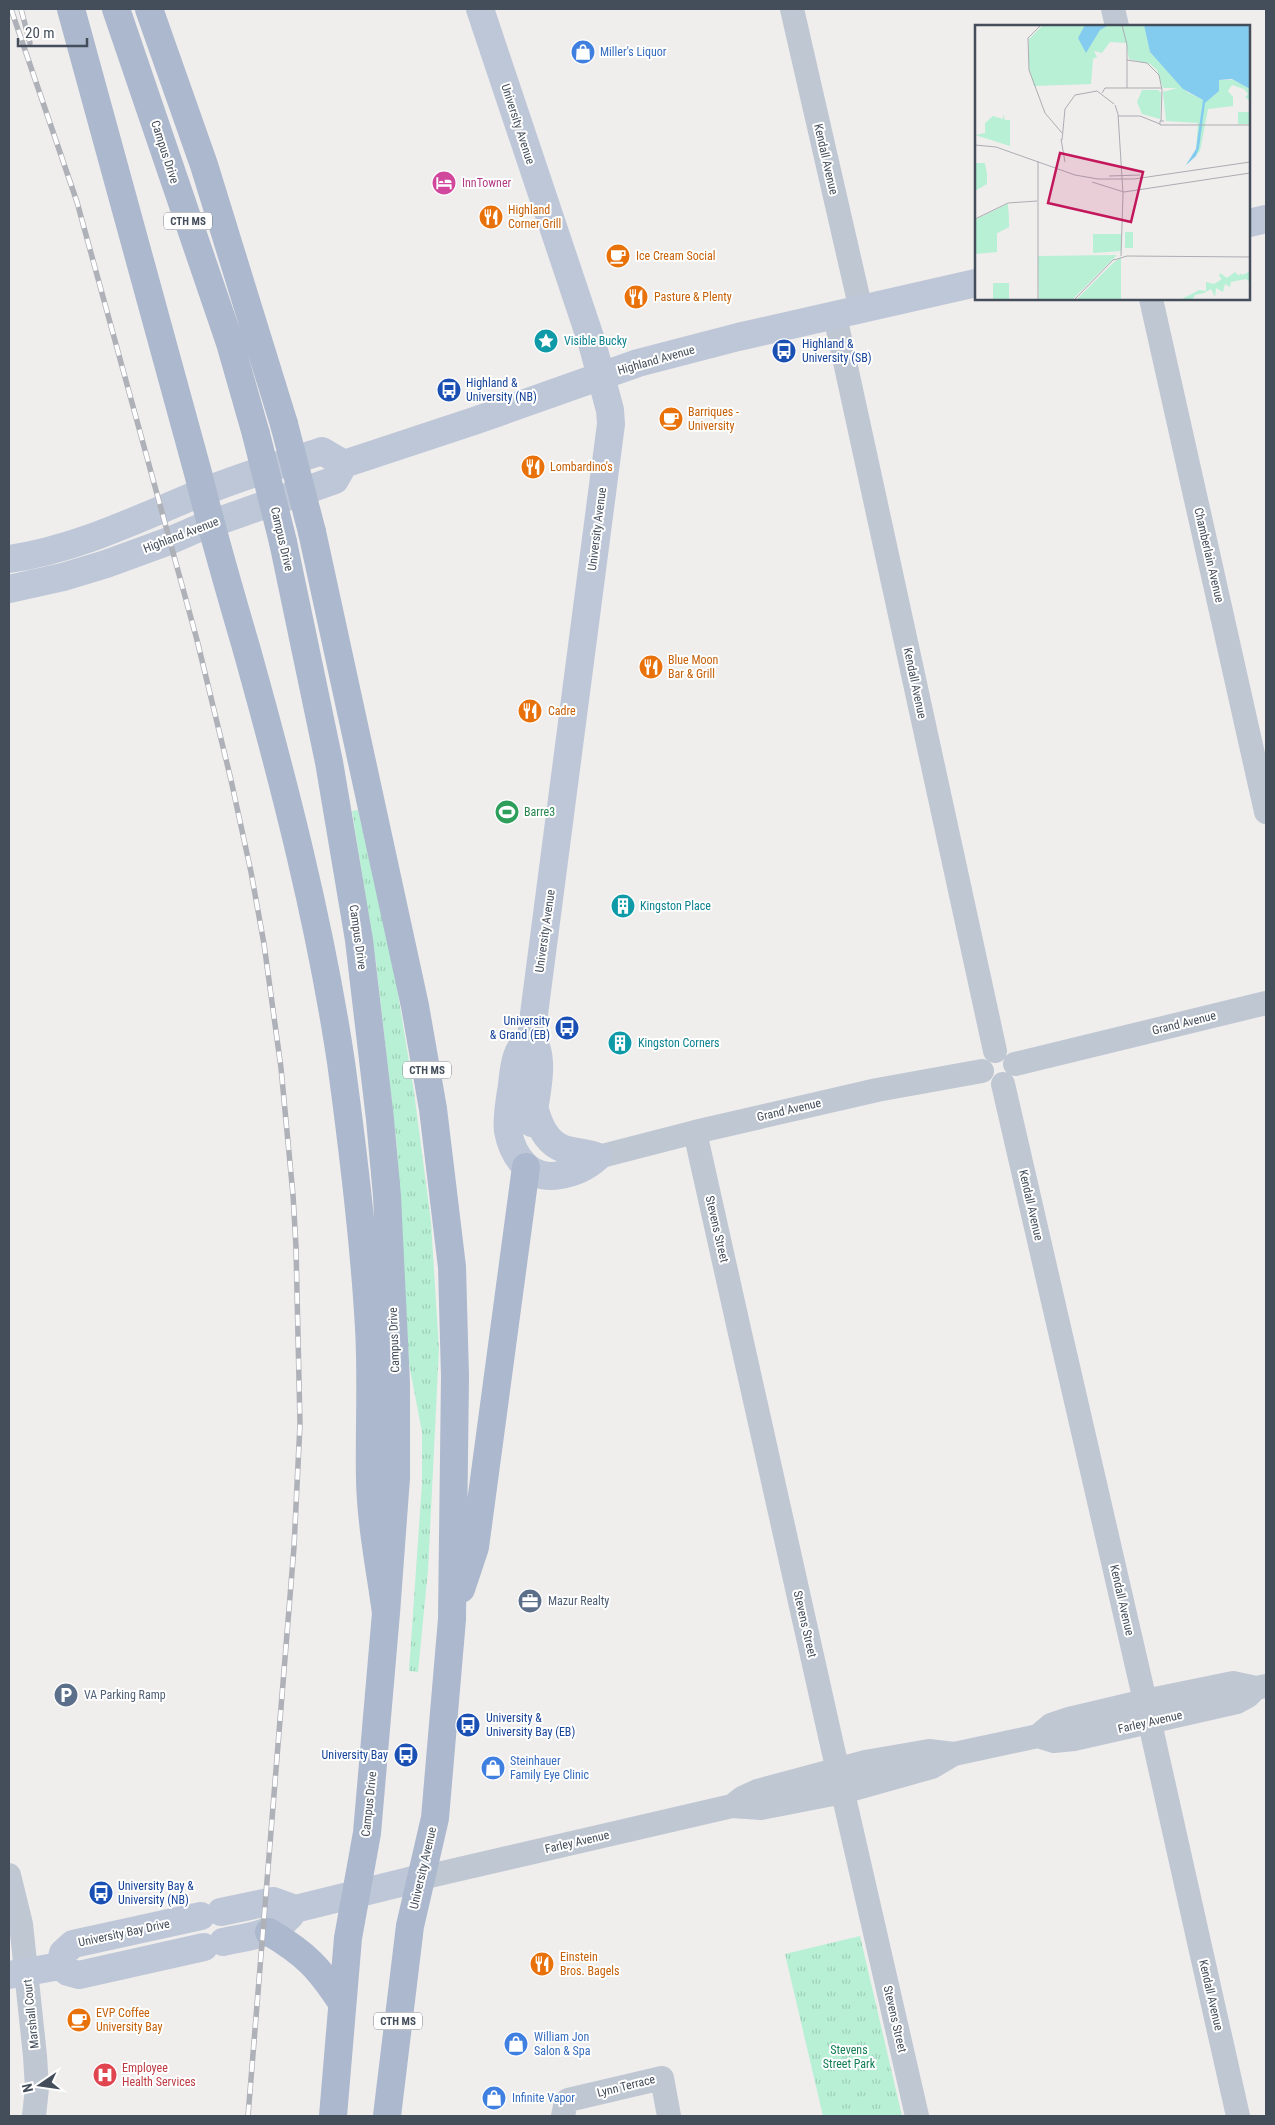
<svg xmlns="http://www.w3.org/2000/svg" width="1275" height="2125" font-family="'Roboto Condensed',sans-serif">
<defs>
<pattern id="grass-tufts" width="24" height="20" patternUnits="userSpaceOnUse" patternTransform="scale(1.25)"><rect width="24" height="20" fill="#b8f0d5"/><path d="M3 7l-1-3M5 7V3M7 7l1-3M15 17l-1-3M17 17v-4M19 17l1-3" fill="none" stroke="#9fcfb9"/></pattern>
</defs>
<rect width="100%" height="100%" fill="#f0eded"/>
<!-- grass -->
<path fill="url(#grass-tufts)" d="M358 810 395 976 414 1092 431 1222 439 1349 428 1570 418 1672 409 1671 422 1483V1432L409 1364 397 1147 376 962 352 811Z
M860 1936 902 2116H823L785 1954Z"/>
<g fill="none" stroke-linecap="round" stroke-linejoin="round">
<!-- street -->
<path stroke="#bfc7d3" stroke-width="24" d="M792 9 861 310
M1113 9 1117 26
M1151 299 1266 812
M835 316 995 1051
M1015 1064 1266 1003
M1003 1084 1145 1701 1238 2116
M695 1132 832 1745 917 2116
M598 1157 695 1132 877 1090 982 1071
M1038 1736 1051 1725 1069 1719 1145 1701 1233 1683 1256 1688 1266 1686
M732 1806 742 1798 757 1791 865 1762 929 1751 954 1754 1038 1736 1054 1741 1074 1739 1237 1702 1248 1696 1256 1688
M9 1875 21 1924 35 2056 37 2088 34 2116
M421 1878 732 1806 761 1808 843 1792 932 1767 954 1754
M563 2116 565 2106 568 2100 662 2078 669 2116"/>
<!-- secondary -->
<path stroke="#bec7d7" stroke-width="28" d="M480 9 592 343 610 410 611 424 531 1037
M1249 223 1266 219
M9 559C78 549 139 518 203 492 242 476 283 464 322 451L344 464
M9 589 63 577 106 564 169 541 199 528 335 480 344 464 477 420 638 363 738 337 976 283
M531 1037C515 1049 514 1066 512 1085 510 1099 506 1117 508 1131 513 1158 531 1181 560 1175 575 1173 587 1167 598 1157 587 1152 575 1153 564 1149 546 1143 538 1123 534 1106
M531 1037C547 1058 535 1098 532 1123
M221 1912 273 1901 295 1909
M223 1942C250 1936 279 1935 295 1909L421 1878
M60 1966 63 1953 73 1944 201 1916
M9 1975 60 1966 68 1972 79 1975 204 1947"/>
<!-- primary -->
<path stroke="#abb8cd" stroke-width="28" d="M71 9 198 473C212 531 229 589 246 647 284 783 320 922 341 1062 353 1150 364 1239 369 1328 372 1379 369 1430 370 1480 371 1524 380 1569 386 1613
M116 9 230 343 256 434
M149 9 204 165 284 424
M312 532 415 1006 433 1109 452 1267 455 1376 452 1619 435 1818 410 1926 387 2116
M283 542 329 762 359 940 380 1119 387 1196 396 1383V1478L386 1613 367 1833 348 1938 333 2116
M461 1589 475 1547 526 1167
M269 1932C306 1954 319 1968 342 2003"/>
<defs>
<path id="rail" d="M11 9 77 202 197 640 231 780 251 872 264 944 281 1068 293 1195 296 1247 300 1424 294 1547 248 2116
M21 9 30 43"/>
</defs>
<!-- rail casing -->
<use href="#rail" stroke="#afb1b8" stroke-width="5.5"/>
<!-- rail -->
<use href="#rail" stroke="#fff" stroke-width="4" stroke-dasharray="11" stroke-linecap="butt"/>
<!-- primary-bridge -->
<path stroke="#abb8cd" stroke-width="28" d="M284 424 312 532
M256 434 283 542"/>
</g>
<!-- icons -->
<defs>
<symbol id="shop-disc" viewBox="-11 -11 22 22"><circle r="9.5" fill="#3f7fe0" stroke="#fff"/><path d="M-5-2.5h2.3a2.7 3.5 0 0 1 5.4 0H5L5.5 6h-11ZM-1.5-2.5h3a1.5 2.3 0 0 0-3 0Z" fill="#fff"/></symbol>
<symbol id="hotel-disc" viewBox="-11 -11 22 22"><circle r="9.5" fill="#d1479c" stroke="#fff"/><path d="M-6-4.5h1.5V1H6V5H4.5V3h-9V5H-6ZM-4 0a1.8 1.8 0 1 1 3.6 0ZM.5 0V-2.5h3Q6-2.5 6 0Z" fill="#fff"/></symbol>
<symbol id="restaurant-disc" viewBox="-11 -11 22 22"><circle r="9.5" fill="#e8710a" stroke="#fff"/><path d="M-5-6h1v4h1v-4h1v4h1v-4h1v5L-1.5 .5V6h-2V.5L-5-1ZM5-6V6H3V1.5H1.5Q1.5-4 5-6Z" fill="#fff"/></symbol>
<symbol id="cafe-disc" viewBox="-11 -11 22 22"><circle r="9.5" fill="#e8710a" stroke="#fff"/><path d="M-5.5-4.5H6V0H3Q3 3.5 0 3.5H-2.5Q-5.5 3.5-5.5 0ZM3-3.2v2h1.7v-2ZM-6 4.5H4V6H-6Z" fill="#fff"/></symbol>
<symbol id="sight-disc" viewBox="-11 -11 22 22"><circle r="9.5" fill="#0f9aa8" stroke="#fff"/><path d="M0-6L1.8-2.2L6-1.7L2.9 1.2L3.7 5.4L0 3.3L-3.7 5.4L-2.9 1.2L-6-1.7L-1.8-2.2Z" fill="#fff"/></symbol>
<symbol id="bus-disc" viewBox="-11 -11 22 22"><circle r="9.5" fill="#1a4fb4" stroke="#fff"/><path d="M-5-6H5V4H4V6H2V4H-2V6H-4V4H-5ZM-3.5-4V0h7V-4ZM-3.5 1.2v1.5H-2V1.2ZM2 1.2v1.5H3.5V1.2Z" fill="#fff"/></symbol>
<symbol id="stadium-disc" viewBox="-11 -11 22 22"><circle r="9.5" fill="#2e9e5b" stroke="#fff"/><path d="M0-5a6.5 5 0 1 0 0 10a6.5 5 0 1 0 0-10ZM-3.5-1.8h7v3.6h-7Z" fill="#fff"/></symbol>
<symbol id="building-disc" viewBox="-11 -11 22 22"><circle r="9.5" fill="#0f9aa8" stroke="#fff"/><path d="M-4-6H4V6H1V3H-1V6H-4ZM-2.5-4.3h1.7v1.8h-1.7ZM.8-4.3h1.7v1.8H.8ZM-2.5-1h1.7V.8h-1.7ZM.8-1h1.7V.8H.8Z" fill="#fff"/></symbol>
<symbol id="office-disc" viewBox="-11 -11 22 22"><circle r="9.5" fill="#5c6f8a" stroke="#fff"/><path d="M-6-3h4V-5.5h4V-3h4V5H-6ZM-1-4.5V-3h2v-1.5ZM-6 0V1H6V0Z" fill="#fff"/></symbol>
<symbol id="parking-disc" viewBox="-11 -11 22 22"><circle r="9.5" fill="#5c6f8a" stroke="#fff"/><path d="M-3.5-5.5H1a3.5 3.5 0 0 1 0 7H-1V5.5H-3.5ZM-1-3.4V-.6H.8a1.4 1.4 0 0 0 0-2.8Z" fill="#fff"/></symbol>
<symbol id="hospital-disc" viewBox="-11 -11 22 22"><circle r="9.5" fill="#e0444e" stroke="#fff"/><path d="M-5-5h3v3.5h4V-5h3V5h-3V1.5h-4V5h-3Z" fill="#fff"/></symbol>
</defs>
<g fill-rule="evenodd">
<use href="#shop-disc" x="569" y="38" width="28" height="28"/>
<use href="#hotel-disc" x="430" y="169" width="28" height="28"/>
<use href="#restaurant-disc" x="477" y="203" width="28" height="28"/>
<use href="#cafe-disc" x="604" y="242" width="28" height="28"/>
<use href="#restaurant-disc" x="622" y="283" width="28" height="28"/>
<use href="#sight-disc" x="532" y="327" width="28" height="28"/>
<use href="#bus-disc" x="770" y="337" width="28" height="28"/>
<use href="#bus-disc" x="435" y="376" width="28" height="28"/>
<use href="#cafe-disc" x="657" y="405" width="28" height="28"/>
<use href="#restaurant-disc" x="519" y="453" width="28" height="28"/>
<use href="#restaurant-disc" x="637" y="653" width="28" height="28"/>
<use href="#restaurant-disc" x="516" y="697" width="28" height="28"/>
<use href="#stadium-disc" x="493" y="798" width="28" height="28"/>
<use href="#building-disc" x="609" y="892" width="28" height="28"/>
<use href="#bus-disc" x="553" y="1014" width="28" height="28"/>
<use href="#building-disc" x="606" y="1029" width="28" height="28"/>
<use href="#office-disc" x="516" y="1587" width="28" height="28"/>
<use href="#parking-disc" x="52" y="1681" width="28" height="28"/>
<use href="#bus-disc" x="454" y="1711" width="28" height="28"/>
<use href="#bus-disc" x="392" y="1741" width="28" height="28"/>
<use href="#shop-disc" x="479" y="1754" width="28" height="28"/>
<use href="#bus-disc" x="87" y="1879" width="28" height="28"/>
<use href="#restaurant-disc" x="528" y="1950" width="28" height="28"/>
<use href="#cafe-disc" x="65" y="2006" width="28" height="28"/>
<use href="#shop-disc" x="502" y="2030" width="28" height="28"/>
<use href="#hospital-disc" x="91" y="2061" width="28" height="28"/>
<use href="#shop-disc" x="480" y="2084" width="28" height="28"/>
</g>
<g text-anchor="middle" stroke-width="4" stroke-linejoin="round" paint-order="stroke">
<!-- shield labels -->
<g fill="#fff" stroke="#7c838c" stroke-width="1">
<rect x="164" y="212.5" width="48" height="17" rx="4"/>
<rect x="403" y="1061.5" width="48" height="17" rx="4"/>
<rect x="374" y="2012.5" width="48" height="17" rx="4"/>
</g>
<g font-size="11" font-weight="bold" fill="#444e5b">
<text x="188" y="225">CTH MS</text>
<text x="427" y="1074">CTH MS</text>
<text x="398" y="2025">CTH MS</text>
</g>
<!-- shop labels -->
<g font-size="12" fill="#366cbe" stroke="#fff" text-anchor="start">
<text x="600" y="56">Miller's Liquor</text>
<text x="510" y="1765">Steinhauer<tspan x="510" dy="14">Family Eye Clinic</tspan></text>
<text x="534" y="2041">William Jon<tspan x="534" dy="14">Salon &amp; Spa</tspan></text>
<text x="512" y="2102">Infinite Vapor</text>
</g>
<!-- street labels -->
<g font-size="12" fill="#444e5b" stroke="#fff">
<text transform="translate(518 124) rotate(72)" y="4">University Avenue</text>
<text transform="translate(165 152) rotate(72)" y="4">Campus Drive</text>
<text transform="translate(826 159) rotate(77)" y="4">Kendall Avenue</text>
<text transform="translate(656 360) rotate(-16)" y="4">Highland Avenue</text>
<text transform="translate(597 529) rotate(-83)" y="4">University Avenue</text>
<text transform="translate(181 535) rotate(-21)" y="4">Highland Avenue</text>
<text transform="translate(282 539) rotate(77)" y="4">Campus Drive</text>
<text transform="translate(1209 555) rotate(77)" y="4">Chamberlain Avenue</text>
<text transform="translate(915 683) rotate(78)" y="4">Kendall Avenue</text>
<text transform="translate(545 931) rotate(-82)" y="4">University Avenue</text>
<text transform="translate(358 937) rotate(82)" y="4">Campus Drive</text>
<text transform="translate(1184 1023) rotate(-14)" y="4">Grand Avenue</text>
<text transform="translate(789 1110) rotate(-13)" y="4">Grand Avenue</text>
<text transform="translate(1031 1205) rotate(77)" y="4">Kendall Avenue</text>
<text transform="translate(717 1229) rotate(77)" y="4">Stevens Street</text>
<text transform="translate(394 1340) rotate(-92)" y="4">Campus Drive</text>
<text transform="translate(1122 1600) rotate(77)" y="4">Kendall Avenue</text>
<text transform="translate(805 1624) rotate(77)" y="4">Stevens Street</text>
<text transform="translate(1150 1722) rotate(-13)" y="4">Farley Avenue</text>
<text transform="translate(369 1804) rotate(-84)" y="4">Campus Drive</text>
<text transform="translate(577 1842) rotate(-13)" y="4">Farley Avenue</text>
<text transform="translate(423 1868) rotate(-77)" y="4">University Avenue</text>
<text transform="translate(124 1933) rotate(-12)" y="4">University Bay Drive</text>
<text transform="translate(1211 1995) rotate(77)" y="4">Kendall Avenue</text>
<text transform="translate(31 2014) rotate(-96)" y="4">Marshall Court</text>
<text transform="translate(895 2019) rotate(77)" y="4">Stevens Street</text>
<text transform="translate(626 2086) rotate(-14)" y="4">Lynn Terrace</text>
</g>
<!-- hotel labels -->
<g font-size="12" fill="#b23c85" stroke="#fff" text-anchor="start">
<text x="462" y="187">InnTowner</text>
</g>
<!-- food labels -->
<g font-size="12" fill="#c56008" stroke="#fff" text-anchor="start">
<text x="508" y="214">Highland<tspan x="508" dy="14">Corner Grill</tspan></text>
<text x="636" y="260">Ice Cream Social</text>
<text x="654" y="301">Pasture &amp; Plenty</text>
<text x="688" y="416">Barriques -<tspan x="688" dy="14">University</tspan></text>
<text x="550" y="471">Lombardino's</text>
<text x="668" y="664">Blue Moon<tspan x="668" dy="14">Bar &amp; Grill</tspan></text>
<text x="548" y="715">Cadre</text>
<text x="560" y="1961">Einstein<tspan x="560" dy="14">Bros. Bagels</tspan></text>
<text x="96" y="2017">EVP Coffee<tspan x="96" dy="14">University Bay</tspan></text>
</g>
<!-- culture labels -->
<g font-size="12" fill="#0d838f" stroke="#fff" text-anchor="start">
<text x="564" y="345">Visible Bucky</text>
<text x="640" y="910">Kingston Place</text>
<text x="638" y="1047">Kingston Corners</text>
</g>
<!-- transit labels -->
<g font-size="12" fill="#164399" stroke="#fff" text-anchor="start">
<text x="802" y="348">Highland &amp;<tspan x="802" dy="14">University (SB)</tspan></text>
<text x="466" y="387">Highland &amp;<tspan x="466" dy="14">University (NB)</tspan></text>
<text x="550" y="1025" text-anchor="end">University<tspan x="550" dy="14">&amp; Grand (EB)</tspan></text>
<text x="486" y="1722">University &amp;<tspan x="486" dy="14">University Bay (EB)</tspan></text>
<text x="388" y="1759" text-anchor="end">University Bay</text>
<text x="118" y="1890">University Bay &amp;<tspan x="118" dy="14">University (NB)</tspan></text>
</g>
<!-- leisure labels -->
<g font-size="12" fill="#27864d" stroke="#fff" text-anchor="start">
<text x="524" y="816">Barre3</text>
</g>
<!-- service labels -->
<g font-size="12" fill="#4e5e75" stroke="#fff" text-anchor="start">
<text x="548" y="1605">Mazur Realty</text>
<text x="84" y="1699">VA Parking Ramp</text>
</g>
<!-- park labels -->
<g font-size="12" fill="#137e55" stroke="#fff">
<text x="849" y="2054">Stevens<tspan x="849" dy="14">Street Park</tspan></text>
</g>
<!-- health labels -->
<g font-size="12" fill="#be3a42" stroke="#fff" text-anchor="start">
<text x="122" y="2072">Employee<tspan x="122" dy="14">Health Services</tspan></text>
</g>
</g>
<!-- overview -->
<g transform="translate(975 25)">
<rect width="275" height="275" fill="#f0eded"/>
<path d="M68 0H169L175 27 212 67 228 75 240 70 244 55H259L275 64V76L270 72 273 69 269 64 257 60 253 66 258 72V81L233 84 225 126 210 141 221 126 223 98 191 96 188 67 202 63H188L182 45 175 39 154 34 151 18 135 17 127 28 119 26 122 32 118 34 116 59 59 61 54 43V14ZM263 87H275V99H263ZM28 89 30 95H35V121L0 110 10 108V98L18 91 28 94ZM0 138H10L12 149V159L0 166ZM33 179 34 202 22 208V227L0 229V195ZM118 209H146V226L118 228ZM18 258H34V275H18Z" fill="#b8f0d5"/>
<path d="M257 54 262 58 251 62 248 71 231 77 246 68 244 55 253 57ZM33 179 34 202 22 208V220L19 223 14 221 15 211 12 209 0 213V218V195ZM260 247 264 251 265 248 267 250 274 247 275 257 271 254 256 257 255 262 250 259 248 267 241 263 240 272 236 264 229 268 220 270 217 275H205L224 265 231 266V257L239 259 247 254 244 251 245 248 252 253Z" fill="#b8f0d5"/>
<path d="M101 0H110L106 6V19L111 28 125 5 132 0H146L147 7H130L121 17 116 27 115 59 111 58 114 42 107 37 95 11ZM151 0H169L175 27 154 12Z" fill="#b8f0d5"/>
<path d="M63 231 141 230V231L97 275H64ZM146 232V275H101L138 238Z" fill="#b8f0d5"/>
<path d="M91 48H111V59H90ZM167 65H183L186 68 185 94 167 89 162 77ZM191 76 220 78 221 92 191 93ZM150 207H158V223H150Z" fill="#b8f0d5"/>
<path d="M110 0 132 1 125 5 111 28 103 13ZM169 0H275V64L257 54 244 55V66L230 78 224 123 221 131 211 140 221 124 228 75 208 64 175 27Z" fill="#84ccef"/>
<path fill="none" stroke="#abadb3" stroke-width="1" d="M66 0 53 13 54 45 70 88 87 108M147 0 152 20V63M152 35 172 38 184 50 187 65 186 96M127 68 130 63H187M140 80 143 89 148 169 146 231M143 91H165L185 99M189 96H185V100H275M86 114 90 137M87 115 90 84 100 70 122 66 139 79M0 120 21 122 100 150 123 154H159L275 137M134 151 165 150M117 157 149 167 275 148M0 194 33 178 62 176M139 235 152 231 275 232M63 275V136M99 275 139 234"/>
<path fill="#c2185b" fill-opacity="0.15" stroke="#c2185b" stroke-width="2.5" d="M85 128 168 147 156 197 73 178Z"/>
<rect width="275" height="275" fill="none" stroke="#444e5b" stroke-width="2.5"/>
</g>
<!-- border -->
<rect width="1275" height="2125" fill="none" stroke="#444e5b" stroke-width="20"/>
<!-- north arrow -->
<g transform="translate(40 2085) rotate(257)" stroke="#ffffff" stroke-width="4" paint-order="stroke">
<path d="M0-4L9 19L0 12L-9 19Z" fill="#444e5b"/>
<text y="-8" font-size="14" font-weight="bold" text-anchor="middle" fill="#444e5b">N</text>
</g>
<!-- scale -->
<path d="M18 38v8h69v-8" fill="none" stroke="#444e5b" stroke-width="2.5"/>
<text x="25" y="38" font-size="15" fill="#444e5b" stroke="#ffffff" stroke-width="4" paint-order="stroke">20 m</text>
</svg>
